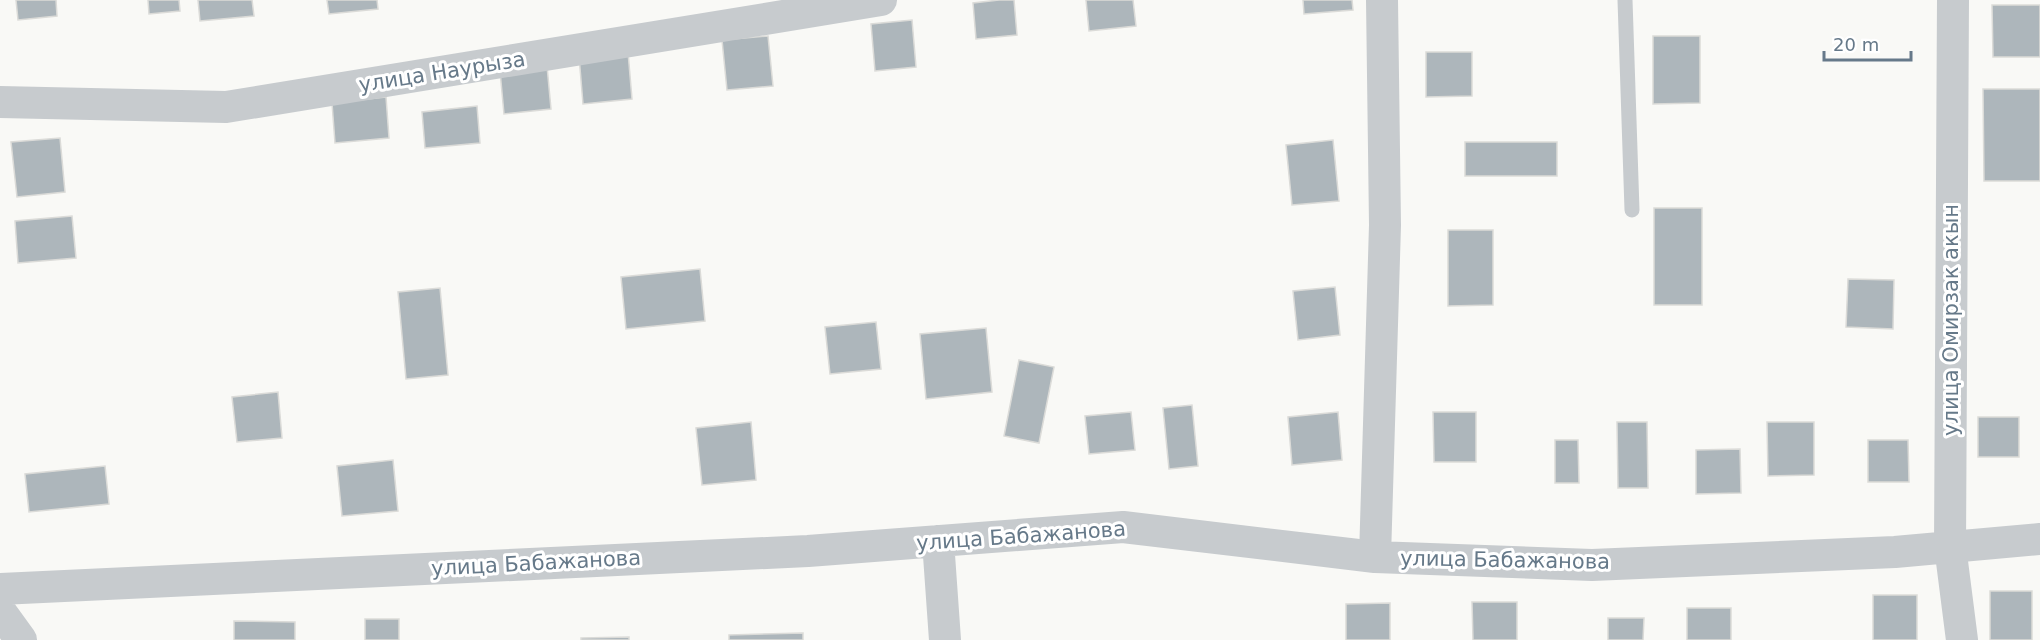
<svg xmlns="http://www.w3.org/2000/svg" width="2040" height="640" font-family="'DejaVu Sans',sans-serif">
<rect width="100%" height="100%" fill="#f9f9f6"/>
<!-- building -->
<path fill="#adb6bb" stroke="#dbdbd8" stroke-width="1.5" d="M16 0H56L57 16 18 20Z
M148 0H179L180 11 149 14Z
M198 0H252L254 16 200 21Z
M327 0H377L378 9 329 14Z
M999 0H1014L1017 35 976 39 973 3Z
M1086 0H1133L1136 26 1089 31Z
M1303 0H1352L1353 10 1304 14Z
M1992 5H2040V57H1993Z
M912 20 916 67 875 71 871 24Z
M768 36 773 86 727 90 722 40Z
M1653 36H1700V103L1653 104Z
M628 52 632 99 583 104 579 56Z
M1426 52H1472V96L1426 97Z
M547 66 551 109 504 114 500 71Z
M1983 89H2040V181H1984Z
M386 97 389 138 335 143 332 103Z
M477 106 480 143 425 148 422 112Z
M60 138 65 192 17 197 11 142Z
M1333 140 1339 201 1292 205 1286 145Z
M1465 142H1557V176H1465Z
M1654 208H1702V305H1654Z
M72 216 76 258 18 263 15 221Z
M1448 230H1493V305L1448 306Z
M700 269 705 321 626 329 621 277Z
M1848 279 1894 280 1893 329 1846 327Z
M1335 287 1340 335 1298 340 1293 291Z
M440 288 448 375 406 379 398 292Z
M876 322 881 369 830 374 825 327Z
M986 328 992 392 926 399 920 334Z
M1019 360 1054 367 1039 443 1004 436Z
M278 392 282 438 237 442 232 397Z
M1192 405 1198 466 1169 469 1163 408Z
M1131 412 1135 450 1089 454 1085 416Z
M1338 412 1342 460 1292 465 1288 417Z
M1433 412H1476V462H1434Z
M1978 417H2019V457H1978Z
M751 422 756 480 702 485 696 428Z
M1617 422H1647L1648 488H1618Z
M1767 422H1814V475L1768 476Z
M1555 440H1578L1579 483H1555Z
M1868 440H1908L1909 482H1868Z
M1740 449 1741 493 1696 494V450Z
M393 460 398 511 342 516 337 466Z
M105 466 109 504 29 512 25 474Z
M1990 591H2032V640H1990Z
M1873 595H1917V640H1873Z
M1472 602H1517V640H1473Z
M1390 603V640H1346V604Z
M1687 608H1731V640H1687Z
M1608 618H1644L1643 640H1608Z
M365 619H399V640H365Z
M234 621 295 622V640H234Z
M803 633V640H729V635Z
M629 637V640H581V638Z"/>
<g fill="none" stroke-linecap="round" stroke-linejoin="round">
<!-- service -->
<path stroke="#c7cbce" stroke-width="15" d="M1625 0 1632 210"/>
<!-- minor -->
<path stroke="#c7cbce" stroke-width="32" d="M1953 0 1950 546 1962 640
M0 102 226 107 881 0
M938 541 945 640
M1375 557 1385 225 1382 0
M0 589 808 551 1123 527 1375 557 1592 565 1895 552 2040 539
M0 611 21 640"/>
</g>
<g text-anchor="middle" stroke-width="6" stroke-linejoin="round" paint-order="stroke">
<!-- street labels -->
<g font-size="21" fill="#667989" stroke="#fff">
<text transform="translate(442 72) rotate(-9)" y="7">улица Наурыза</text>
<text transform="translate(1951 320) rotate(-90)" y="7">улица Омирзак акын</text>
<text transform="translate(1021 536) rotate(-4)" y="7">улица Бабажанова</text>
<text transform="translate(1505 560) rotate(1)" y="7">улица Бабажанова</text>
<text transform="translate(536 563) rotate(-3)" y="7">улица Бабажанова</text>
</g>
</g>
<!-- scale -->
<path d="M1824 51v9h87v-9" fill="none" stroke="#667989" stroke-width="3"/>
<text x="1833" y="51" font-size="18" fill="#667989" stroke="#ffffff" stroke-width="4.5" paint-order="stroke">20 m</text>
</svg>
